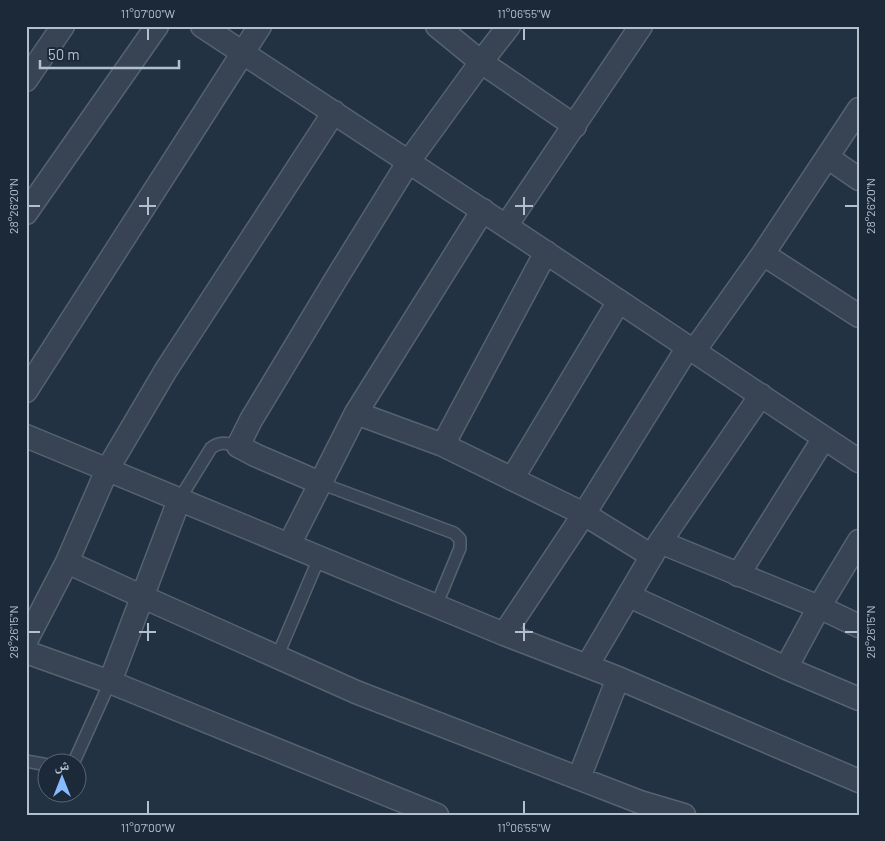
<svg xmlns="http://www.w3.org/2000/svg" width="885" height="841" font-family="Barlow,'Noto Naskh Arabic',sans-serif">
<rect width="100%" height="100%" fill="#233243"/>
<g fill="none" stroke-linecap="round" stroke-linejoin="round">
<defs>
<path id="service" d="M320 483 454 533 460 539V548L436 606
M179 500 211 448C220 441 227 443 238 446
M277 657 319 558
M26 761 48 765
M73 764 110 682"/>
<path id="minor" d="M202 26 506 226 859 461
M437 26 481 62 575 126
M26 80 63 26
M827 157 859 179
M26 213 157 26
M506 226 641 26
M763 254 859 316
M694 351 763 254 859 109
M26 391 260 26
M356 413 443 445 584 514 652 556
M26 436 504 634 618 678 859 781
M443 445 546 252
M512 479 619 301
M320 483 255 455 238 446 251 420 336 279 409 161 481 62 509 26
M660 542 819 607 859 626
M289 545 356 413 483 210
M67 562 143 597 356 692 640 802 684 815
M738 575 824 438
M629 596 786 668 859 699
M504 634 584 514 688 347
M26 641 67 562 107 470 166 370 334 112
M26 652 110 682 437 815
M587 666 660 542 761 395
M786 668 819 607 859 541
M110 682 179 500
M579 778 618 678"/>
</defs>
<!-- service casing -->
<use href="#service" stroke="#556270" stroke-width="14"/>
<!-- minor casing -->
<use href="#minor" stroke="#556270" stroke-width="25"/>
<!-- service -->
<use href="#service" stroke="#384453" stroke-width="11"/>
<!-- minor -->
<use href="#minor" stroke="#384453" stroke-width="22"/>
</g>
<!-- ticks -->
<path fill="none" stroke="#b4bfcd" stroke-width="2" d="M148 28V40M524 28V40M148 197V215M524 197V215M28 206H40M139 206H156M515 206H533M845 206H858M148 623V641M524 623V641M28 632H40M139 632H156M515 632H533M845 632H858M148 801V814M524 801V814"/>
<!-- border -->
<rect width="885" height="841" fill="none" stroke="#1c2938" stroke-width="55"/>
<!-- north arrow -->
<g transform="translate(62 778)"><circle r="24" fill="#1c2938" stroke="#596574"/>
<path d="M0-4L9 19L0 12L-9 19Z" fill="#87bbff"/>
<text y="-8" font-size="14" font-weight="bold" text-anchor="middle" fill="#b4bfcd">ش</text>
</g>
<!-- scale -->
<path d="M40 60v8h139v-8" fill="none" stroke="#b4bfcd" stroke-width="2.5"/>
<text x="48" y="60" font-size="15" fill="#b4bfcd" stroke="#1c2938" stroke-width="4" paint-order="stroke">50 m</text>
<rect x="28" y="28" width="830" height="786" fill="none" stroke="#b4bfcd" stroke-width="2"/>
<g font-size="12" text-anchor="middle" fill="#b4bfcd">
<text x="148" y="18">11°07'00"W</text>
<text x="524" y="18">11°06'55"W</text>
<text transform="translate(14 206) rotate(-90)" y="4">28°26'20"N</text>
<text transform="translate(871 206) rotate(-90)" y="4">28°26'20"N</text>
<text transform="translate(14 632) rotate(-90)" y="4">28°26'15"N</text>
<text transform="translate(871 632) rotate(-90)" y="4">28°26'15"N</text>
<text x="148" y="832">11°07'00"W</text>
<text x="524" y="832">11°06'55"W</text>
</g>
</svg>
